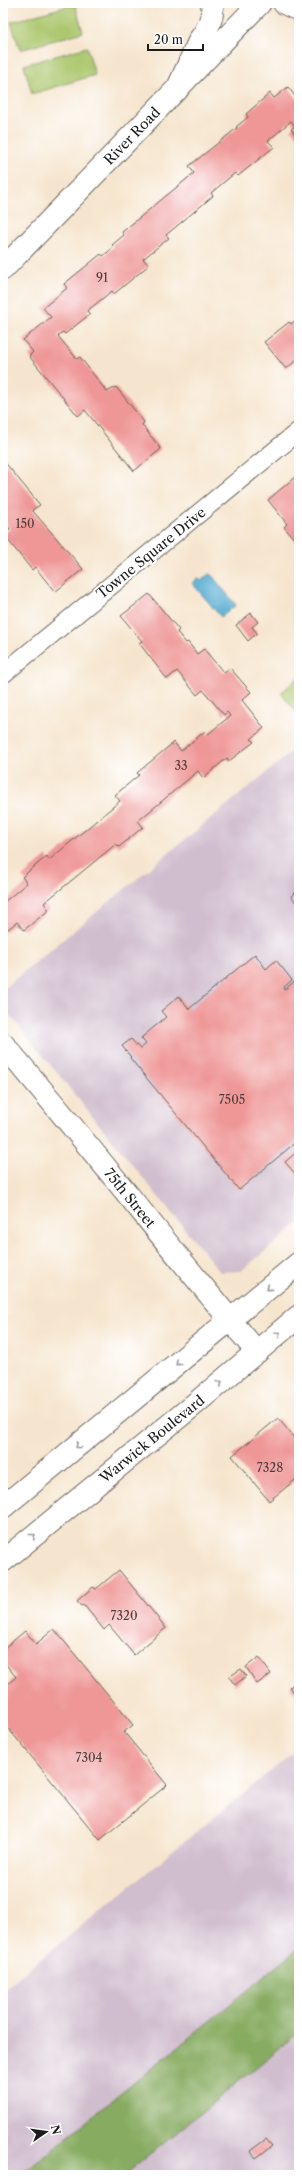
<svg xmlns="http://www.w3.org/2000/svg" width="302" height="2178" font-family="'Libre Caslon Text',serif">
<rect width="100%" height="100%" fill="#fff"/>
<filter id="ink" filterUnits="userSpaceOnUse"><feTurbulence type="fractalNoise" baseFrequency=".025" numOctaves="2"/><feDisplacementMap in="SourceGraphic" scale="8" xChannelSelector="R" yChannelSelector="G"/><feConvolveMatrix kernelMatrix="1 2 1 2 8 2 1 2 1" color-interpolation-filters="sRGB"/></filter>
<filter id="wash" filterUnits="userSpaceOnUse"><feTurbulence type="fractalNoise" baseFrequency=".012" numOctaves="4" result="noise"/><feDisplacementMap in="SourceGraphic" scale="16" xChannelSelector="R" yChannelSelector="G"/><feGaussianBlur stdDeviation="0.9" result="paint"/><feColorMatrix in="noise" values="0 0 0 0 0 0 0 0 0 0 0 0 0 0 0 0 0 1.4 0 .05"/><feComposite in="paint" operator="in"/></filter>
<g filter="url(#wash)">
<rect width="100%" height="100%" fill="#f6e5ce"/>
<!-- industrial -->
<path fill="#d0bdcd" d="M299 746V1223L241 1271 220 1272 3 1007V989Z
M299 1748V2175H3V1990Z"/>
<!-- green -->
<path fill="#aac66c" stroke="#637144" d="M75 4 83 32 20 50 11 22Z
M87 47 95 75 32 94 24 65Z
M299 677V715L281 693Z"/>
<!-- forest -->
<path fill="#87ab60" stroke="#52643e" d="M299 1948V2032L125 2175H21Z"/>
<!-- water -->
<path fill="#54abd1" stroke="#386476" d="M210 573 236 605 221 617 192 583 198 578 201 581Z"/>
<g id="blocks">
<!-- building -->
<path fill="#ef9797" d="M288 87 299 101V139L291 129 295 126 291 121 268 141 274 147 238 176 235 173 211 193 213 196 166 235 169 238 143 259 149 265 114 294 112 291 87 311 90 314 65 334 63 332 58 336 77 359 80 357 107 392 116 387 144 422 142 425 161 449 134 471 85 410 78 416 29 356 33 352 23 340 51 317 43 308 67 288 64 284 101 254 103 256 114 247 112 245 124 235 122 232 194 173 189 166 237 128 236 127 248 117 246 114 270 93 274 98Z
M299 317V358L286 369 264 342 289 322 291 324Z
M3 460 40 505 32 510 83 569 55 592 35 567 32 570 3 534 10 529 3 520Z
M295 477 299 482V545L284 527 287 524 268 500Z
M149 594 179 630 177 632 186 643 188 642 197 654 204 649 224 673 230 668 251 692 242 700 264 728 251 739 254 742 229 761 227 758 203 778 198 771 138 821 143 827 119 847 116 844 44 903 49 910 24 930 17 922 3 933V909L5 907 3 903 27 883 22 877 47 856 49 860 120 801 115 795 139 775 137 773 174 742 181 751 205 731 208 734 230 716 227 712 224 715 203 690 197 695 177 671 167 679 139 643 142 641 121 616Z
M251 613 258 622 252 627 257 633 248 641 236 625Z
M299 890V906L291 896Z
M255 954 266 969 276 960 292 980 283 988 284 990 296 980 299 984V1146L296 1142 239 1190 130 1058 131 1057 122 1046 131 1039 140 1049 146 1044 141 1038 166 1017 161 1011 179 996 189 1009Z
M299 1150V1178L285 1162Z
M278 1418 299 1444V1477L269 1501 232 1456Z
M119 1570 166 1628 134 1655 109 1625 104 1630 84 1605 82 1606 77 1601 93 1587 96 1589Z
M54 1629 133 1725 124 1732 167 1785 100 1840 3 1722V1688L16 1677 3 1661V1649L25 1631 36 1644Z
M259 1657 271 1674 257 1684 246 1667Z
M241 1669 246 1676 235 1685 229 1677Z
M299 1680V1699L290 1687Z
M266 2139 272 2146 256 2158 250 2151Z"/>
</g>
</g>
<g filter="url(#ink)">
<use href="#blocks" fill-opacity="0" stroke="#68625a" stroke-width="1"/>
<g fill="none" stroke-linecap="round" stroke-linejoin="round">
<defs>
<path id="minor" d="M3 674 299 431"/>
<path id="tertiary" d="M3 269 260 3
M3 1044C90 1145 171 1250 257 1352"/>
<path id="primary" d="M3 1507 299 1263
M3 1561 196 1403 299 1316"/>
<path id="trunk" d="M284 3 299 10
M177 90 200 39C208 29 214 16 212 3"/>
</defs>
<!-- minor casing -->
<use href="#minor" stroke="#68625a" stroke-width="20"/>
<!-- tertiary casing -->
<use href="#tertiary" stroke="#68625a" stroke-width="24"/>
<!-- primary casing -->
<use href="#primary" stroke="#68625a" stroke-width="24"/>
<!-- trunk casing -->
<use href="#trunk" stroke="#68625a" stroke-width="24"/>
<!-- minor -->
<use href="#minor" stroke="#fff" stroke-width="18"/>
<!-- tertiary -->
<use href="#tertiary" stroke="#fff" stroke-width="22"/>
<!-- primary -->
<use href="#primary" stroke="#fff" stroke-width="22"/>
<!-- trunk -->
<use href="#trunk" stroke="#fff" stroke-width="22"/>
</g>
<!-- one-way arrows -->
<defs><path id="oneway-chevron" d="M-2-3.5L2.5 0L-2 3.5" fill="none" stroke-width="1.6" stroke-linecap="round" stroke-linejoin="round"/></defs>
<g stroke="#999">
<use href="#oneway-chevron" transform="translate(269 1288) rotate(140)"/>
<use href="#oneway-chevron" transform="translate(278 1334) rotate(-41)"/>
<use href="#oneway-chevron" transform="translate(178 1363) rotate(140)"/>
<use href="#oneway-chevron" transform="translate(220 1383) rotate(-40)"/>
<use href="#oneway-chevron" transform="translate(78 1446) rotate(141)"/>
<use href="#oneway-chevron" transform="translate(33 1536) rotate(-39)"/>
</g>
</g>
<g text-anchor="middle" stroke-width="4" stroke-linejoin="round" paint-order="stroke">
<!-- number labels -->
<g font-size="12" fill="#513b3b">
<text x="102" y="282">91</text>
<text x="25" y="528">150</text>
<text x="181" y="770">33</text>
<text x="232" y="1104">7505</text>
<text x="270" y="1472">7328</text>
<text x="124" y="1620">7320</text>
<text x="89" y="1762">7304</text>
</g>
<!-- street labels -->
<g font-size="14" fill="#1c1c1c" stroke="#fff">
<text transform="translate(132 136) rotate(-46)" y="5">River Road</text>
<text transform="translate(151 553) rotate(-39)" y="5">Towne Square Drive</text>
<text transform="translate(130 1198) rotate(51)" y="5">75th Street</text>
<text transform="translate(152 1439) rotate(-39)" y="5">Warwick Boulevard</text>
</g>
</g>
<!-- margin -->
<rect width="302" height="2178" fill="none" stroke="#fff" stroke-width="16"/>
<!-- north arrow -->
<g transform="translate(46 2132) rotate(77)" stroke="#ffffff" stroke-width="3" paint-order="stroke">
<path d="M0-3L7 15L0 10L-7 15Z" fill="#1c1c1c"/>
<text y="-6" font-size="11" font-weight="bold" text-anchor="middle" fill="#1c1c1c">N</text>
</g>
<!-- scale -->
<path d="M148 44v6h55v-6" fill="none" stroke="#1c1c1c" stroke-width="2"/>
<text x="154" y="44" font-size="12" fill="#1c1c1c" stroke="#ffffff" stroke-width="3" paint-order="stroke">20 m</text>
</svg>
